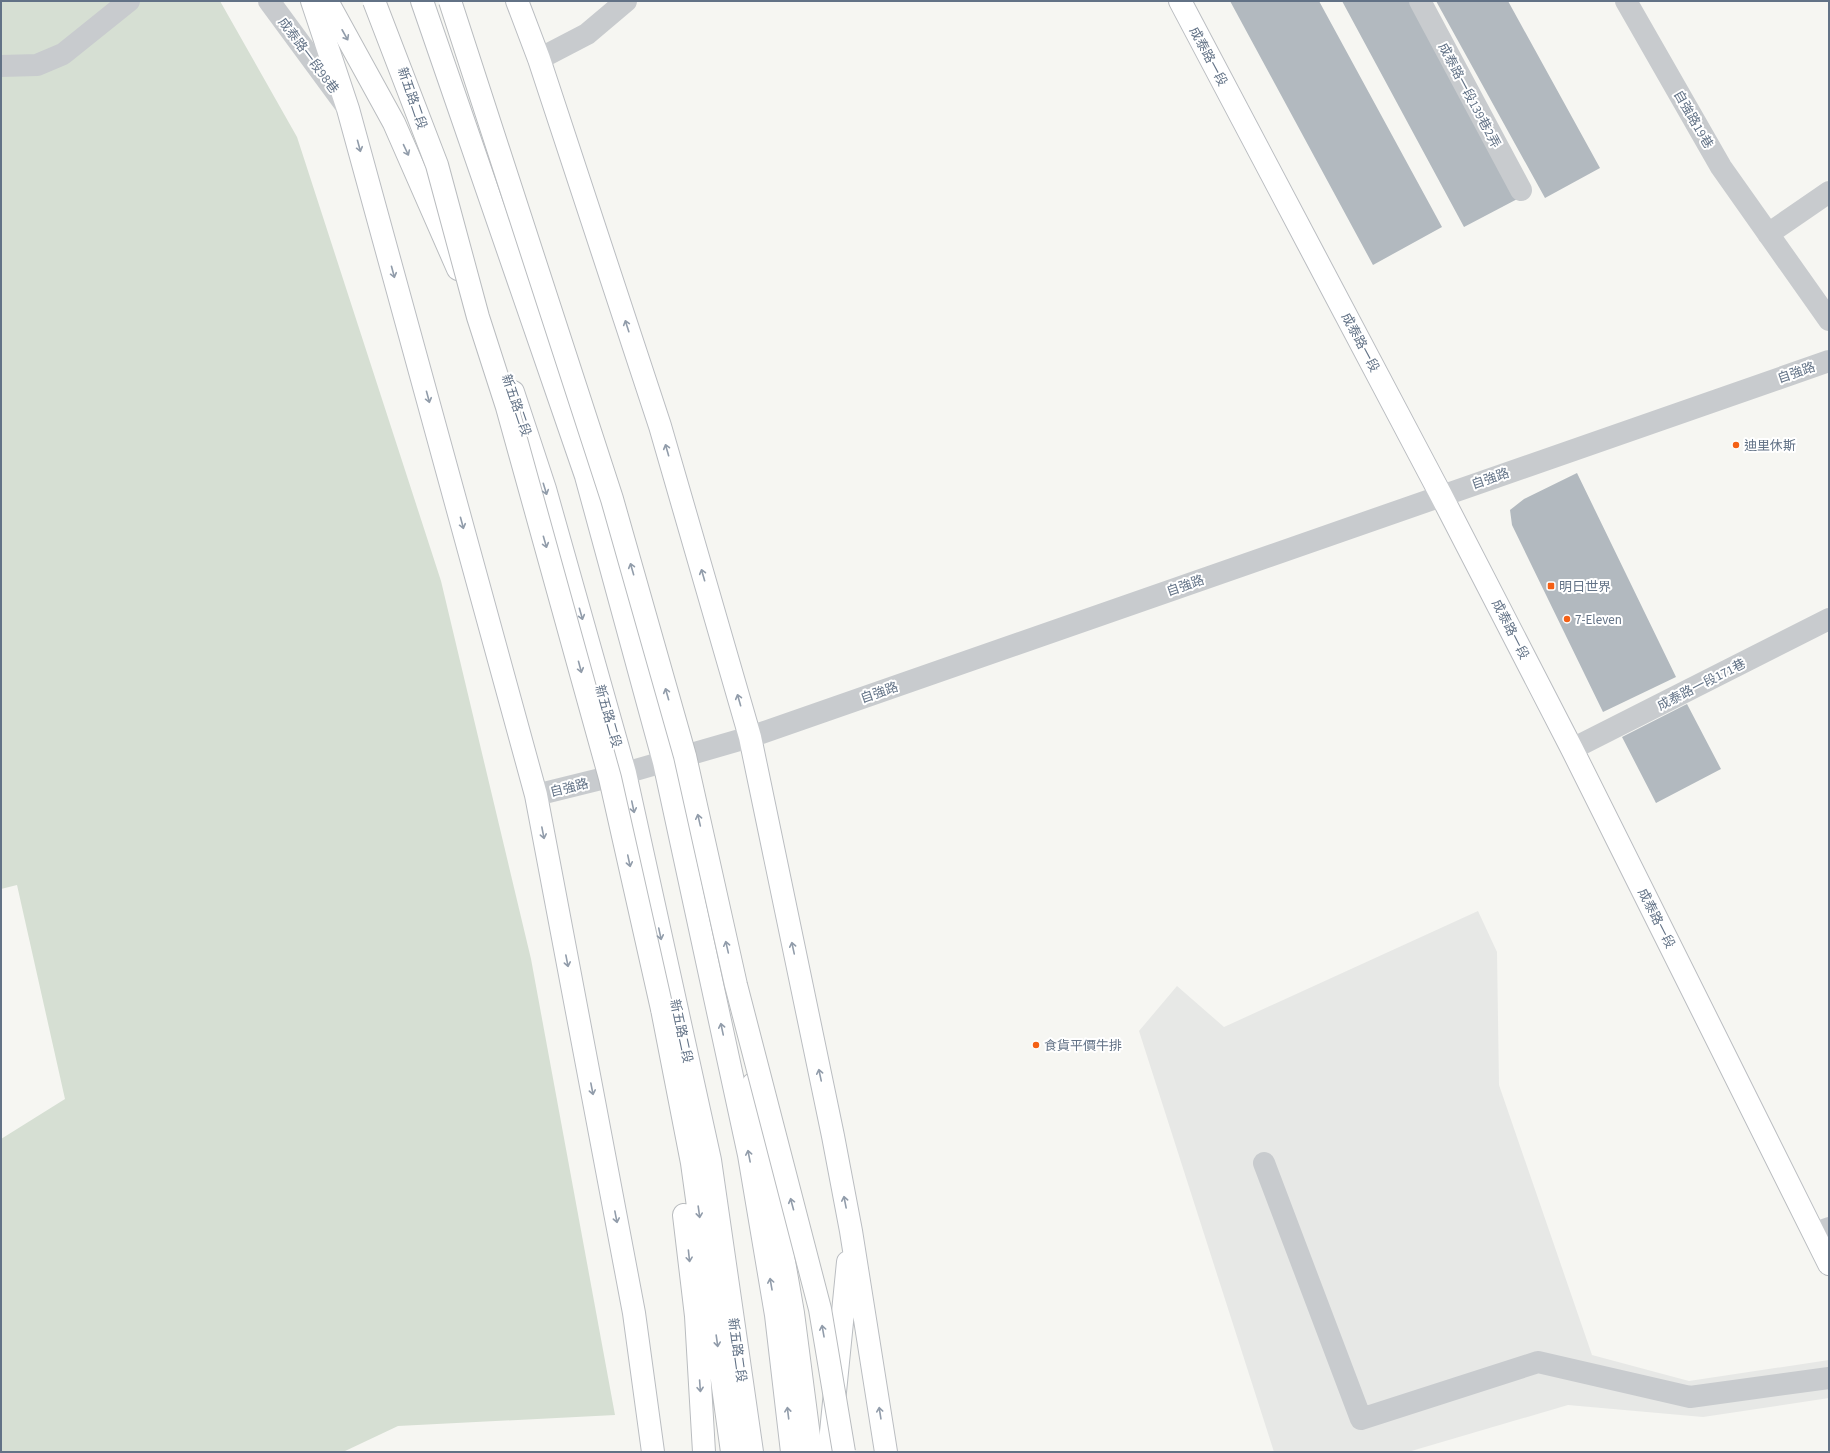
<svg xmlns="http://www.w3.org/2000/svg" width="1830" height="1453" font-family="'Source Sans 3','Noto Sans TC',sans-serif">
<rect width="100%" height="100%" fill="#f6f6f2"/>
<!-- built -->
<path fill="#e7e8e6" d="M1478 911 1497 952 1499 1085 1592 1355 1689 1381 1829 1360V1398L1703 1417 1568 1405 1408 1452H1274L1139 1031 1177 986 1224 1027Z"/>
<!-- green -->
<path fill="#d6dfd3" d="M1 1H220L297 137 441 581 531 959 615 1415 398 1426 343 1452H1V1139L65 1099 17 885 1 889Z"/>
<!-- building -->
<path fill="#b2b9bf" d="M1230 1H1319L1442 227 1373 265Z
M1342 1H1417L1523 196 1464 227Z
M1436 1H1508L1600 168 1545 198Z
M1577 473 1676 677 1603 712 1512 525 1510 510 1524 499Z
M1687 704 1721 769 1656 803 1622 737Z"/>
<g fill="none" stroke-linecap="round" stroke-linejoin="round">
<defs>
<path id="major" d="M312 1 348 109 536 795 634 1313 653 1452
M422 1 586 476 664 762 749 1155 776 1315 792 1452
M517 1 539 59 660 426 750 737 833 1136 851 1231 886 1452
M1180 1 1441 495 1572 749 1829 1264
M513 392 545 489 625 773 710 1160 752 1452
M829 1452 848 1262"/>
<path id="highway" d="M327 1 394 123 458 269
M662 1009 692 1163 732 1452
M753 1084 793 1313 811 1452
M684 1215 696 1316 704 1452"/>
</defs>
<!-- major casing -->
<use href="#major" stroke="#babdc1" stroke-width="24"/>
<!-- highway casing -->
<use href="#highway" stroke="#b9bcbf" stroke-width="24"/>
<!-- minor -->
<path stroke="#c8cbce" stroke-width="22" d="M269 1 344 103
M1420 1 1521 190
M1626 1 1721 167 1829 320
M539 59 587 34 626 1
M1 66 37 65 63 54 129 1
M1768 234 1829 192
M1572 749 1829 619
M536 795 625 773 750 737 1829 361
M1264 1163 1361 1419 1538 1362 1690 1397 1829 1378
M1815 1233 1829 1228"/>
<!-- major -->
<use href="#major" stroke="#fff" stroke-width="22"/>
<!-- highway -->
<use href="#highway" stroke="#fff" stroke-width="22"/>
<defs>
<path id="highway-bridge" d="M374 1 437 165 478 317 507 407 610 778 662 1009
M450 1 612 499 685 756 736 985 820 1309 844 1452"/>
</defs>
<!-- highway-bridge casing -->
<use href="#highway-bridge" stroke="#b9bcbf" stroke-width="24" stroke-linecap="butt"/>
<!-- highway-bridge -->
<use href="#highway-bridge" stroke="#fff" stroke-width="22"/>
</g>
<!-- one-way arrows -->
<defs><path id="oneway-shaft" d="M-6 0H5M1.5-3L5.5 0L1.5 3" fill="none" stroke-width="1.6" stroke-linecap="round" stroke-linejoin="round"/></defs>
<g stroke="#919caa">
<use href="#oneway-shaft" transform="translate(345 35) rotate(61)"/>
<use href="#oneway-shaft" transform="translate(359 146) rotate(75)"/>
<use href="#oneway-shaft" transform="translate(406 150) rotate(65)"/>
<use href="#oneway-shaft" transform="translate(393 272) rotate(75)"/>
<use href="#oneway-shaft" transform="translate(627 326) rotate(-108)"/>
<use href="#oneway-shaft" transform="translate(428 397) rotate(75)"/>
<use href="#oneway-shaft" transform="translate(667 450) rotate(-106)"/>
<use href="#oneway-shaft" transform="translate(545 489) rotate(73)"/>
<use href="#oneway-shaft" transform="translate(462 523) rotate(75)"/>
<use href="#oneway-shaft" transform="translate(545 542) rotate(74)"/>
<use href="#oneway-shaft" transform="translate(632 569) rotate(-106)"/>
<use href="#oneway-shaft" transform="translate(703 575) rotate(-106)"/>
<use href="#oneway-shaft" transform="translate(581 614) rotate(74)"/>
<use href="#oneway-shaft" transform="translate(580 667) rotate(75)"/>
<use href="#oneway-shaft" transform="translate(667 694) rotate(-106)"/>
<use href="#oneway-shaft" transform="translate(739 700) rotate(-106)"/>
<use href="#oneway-shaft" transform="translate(633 807) rotate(78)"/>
<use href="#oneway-shaft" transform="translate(699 820) rotate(-103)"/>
<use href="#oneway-shaft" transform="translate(543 833) rotate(79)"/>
<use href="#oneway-shaft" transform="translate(629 861) rotate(78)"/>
<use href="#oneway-shaft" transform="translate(660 934) rotate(78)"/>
<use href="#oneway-shaft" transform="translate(727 947) rotate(-103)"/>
<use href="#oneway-shaft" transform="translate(793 948) rotate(-102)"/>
<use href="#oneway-shaft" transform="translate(567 961) rotate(79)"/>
<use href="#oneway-shaft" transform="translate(722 1029) rotate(-102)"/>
<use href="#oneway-shaft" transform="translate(820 1075) rotate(-102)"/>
<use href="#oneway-shaft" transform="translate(592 1089) rotate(79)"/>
<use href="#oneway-shaft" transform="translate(749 1156) rotate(-101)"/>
<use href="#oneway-shaft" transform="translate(845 1202) rotate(-101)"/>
<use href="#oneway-shaft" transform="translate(792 1204) rotate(-105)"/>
<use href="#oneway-shaft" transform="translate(699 1212) rotate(82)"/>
<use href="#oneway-shaft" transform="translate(616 1217) rotate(79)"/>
<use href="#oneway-shaft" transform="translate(689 1256) rotate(84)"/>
<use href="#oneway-shaft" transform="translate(771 1284) rotate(-100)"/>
<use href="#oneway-shaft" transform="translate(823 1331) rotate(-100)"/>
<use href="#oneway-shaft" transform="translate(717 1341) rotate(82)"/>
<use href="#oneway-shaft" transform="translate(700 1386) rotate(86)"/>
<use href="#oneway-shaft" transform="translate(788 1413) rotate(-97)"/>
<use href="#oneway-shaft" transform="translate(880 1413) rotate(-99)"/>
</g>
<!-- markers -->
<g fill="#f46015" stroke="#fff" stroke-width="1.5">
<circle cx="1736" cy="445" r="4"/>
<rect x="1547" y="582" width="8" height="8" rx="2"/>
<circle cx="1567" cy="619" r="4"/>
<circle cx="1036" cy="1045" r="4"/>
</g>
<g text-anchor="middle" stroke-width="4" stroke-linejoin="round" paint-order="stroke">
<!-- street labels -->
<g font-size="13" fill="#627286" stroke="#fff">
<text transform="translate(309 55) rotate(53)" y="5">成泰路一段98巷</text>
<text transform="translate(1209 56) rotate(62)" y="5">成泰路一段</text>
<text transform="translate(1470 95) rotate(62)" y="5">成泰路一段139巷2弄</text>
<text transform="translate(413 98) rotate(71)" y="5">新五路二段</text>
<text transform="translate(1694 119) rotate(60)" y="5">自強路19巷</text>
<text transform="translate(1361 342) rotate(62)" y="5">成泰路一段</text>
<text transform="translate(1796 372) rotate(-19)" y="5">自強路</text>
<text transform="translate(517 405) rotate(71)" y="5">新五路二段</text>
<text transform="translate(1490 478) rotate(-19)" y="5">自強路</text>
<text transform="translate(1185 585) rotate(-19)" y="5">自強路</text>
<text transform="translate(1511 629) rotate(63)" y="5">成泰路一段</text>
<text transform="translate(1701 684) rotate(-27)" y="5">成泰路一段171巷</text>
<text transform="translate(879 692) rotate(-19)" y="5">自強路</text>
<text transform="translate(609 716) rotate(74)" y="5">新五路二段</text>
<text transform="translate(569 787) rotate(-14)" y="5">自強路</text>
<text transform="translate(1657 918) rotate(63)" y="5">成泰路一段</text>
<text transform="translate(682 1031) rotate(78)" y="5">新五路二段</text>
<text transform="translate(738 1350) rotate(82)" y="5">新五路二段</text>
</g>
<!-- poi labels -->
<g font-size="13" fill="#627286" stroke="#fff" text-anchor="start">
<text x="1744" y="450">迪里休斯</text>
<text x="1559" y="591">明日世界</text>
<text x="1575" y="624">7-Eleven</text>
<text x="1044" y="1050">食貨平價牛排</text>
</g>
</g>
<!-- border -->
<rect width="1830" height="1453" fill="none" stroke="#627286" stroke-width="4"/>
</svg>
